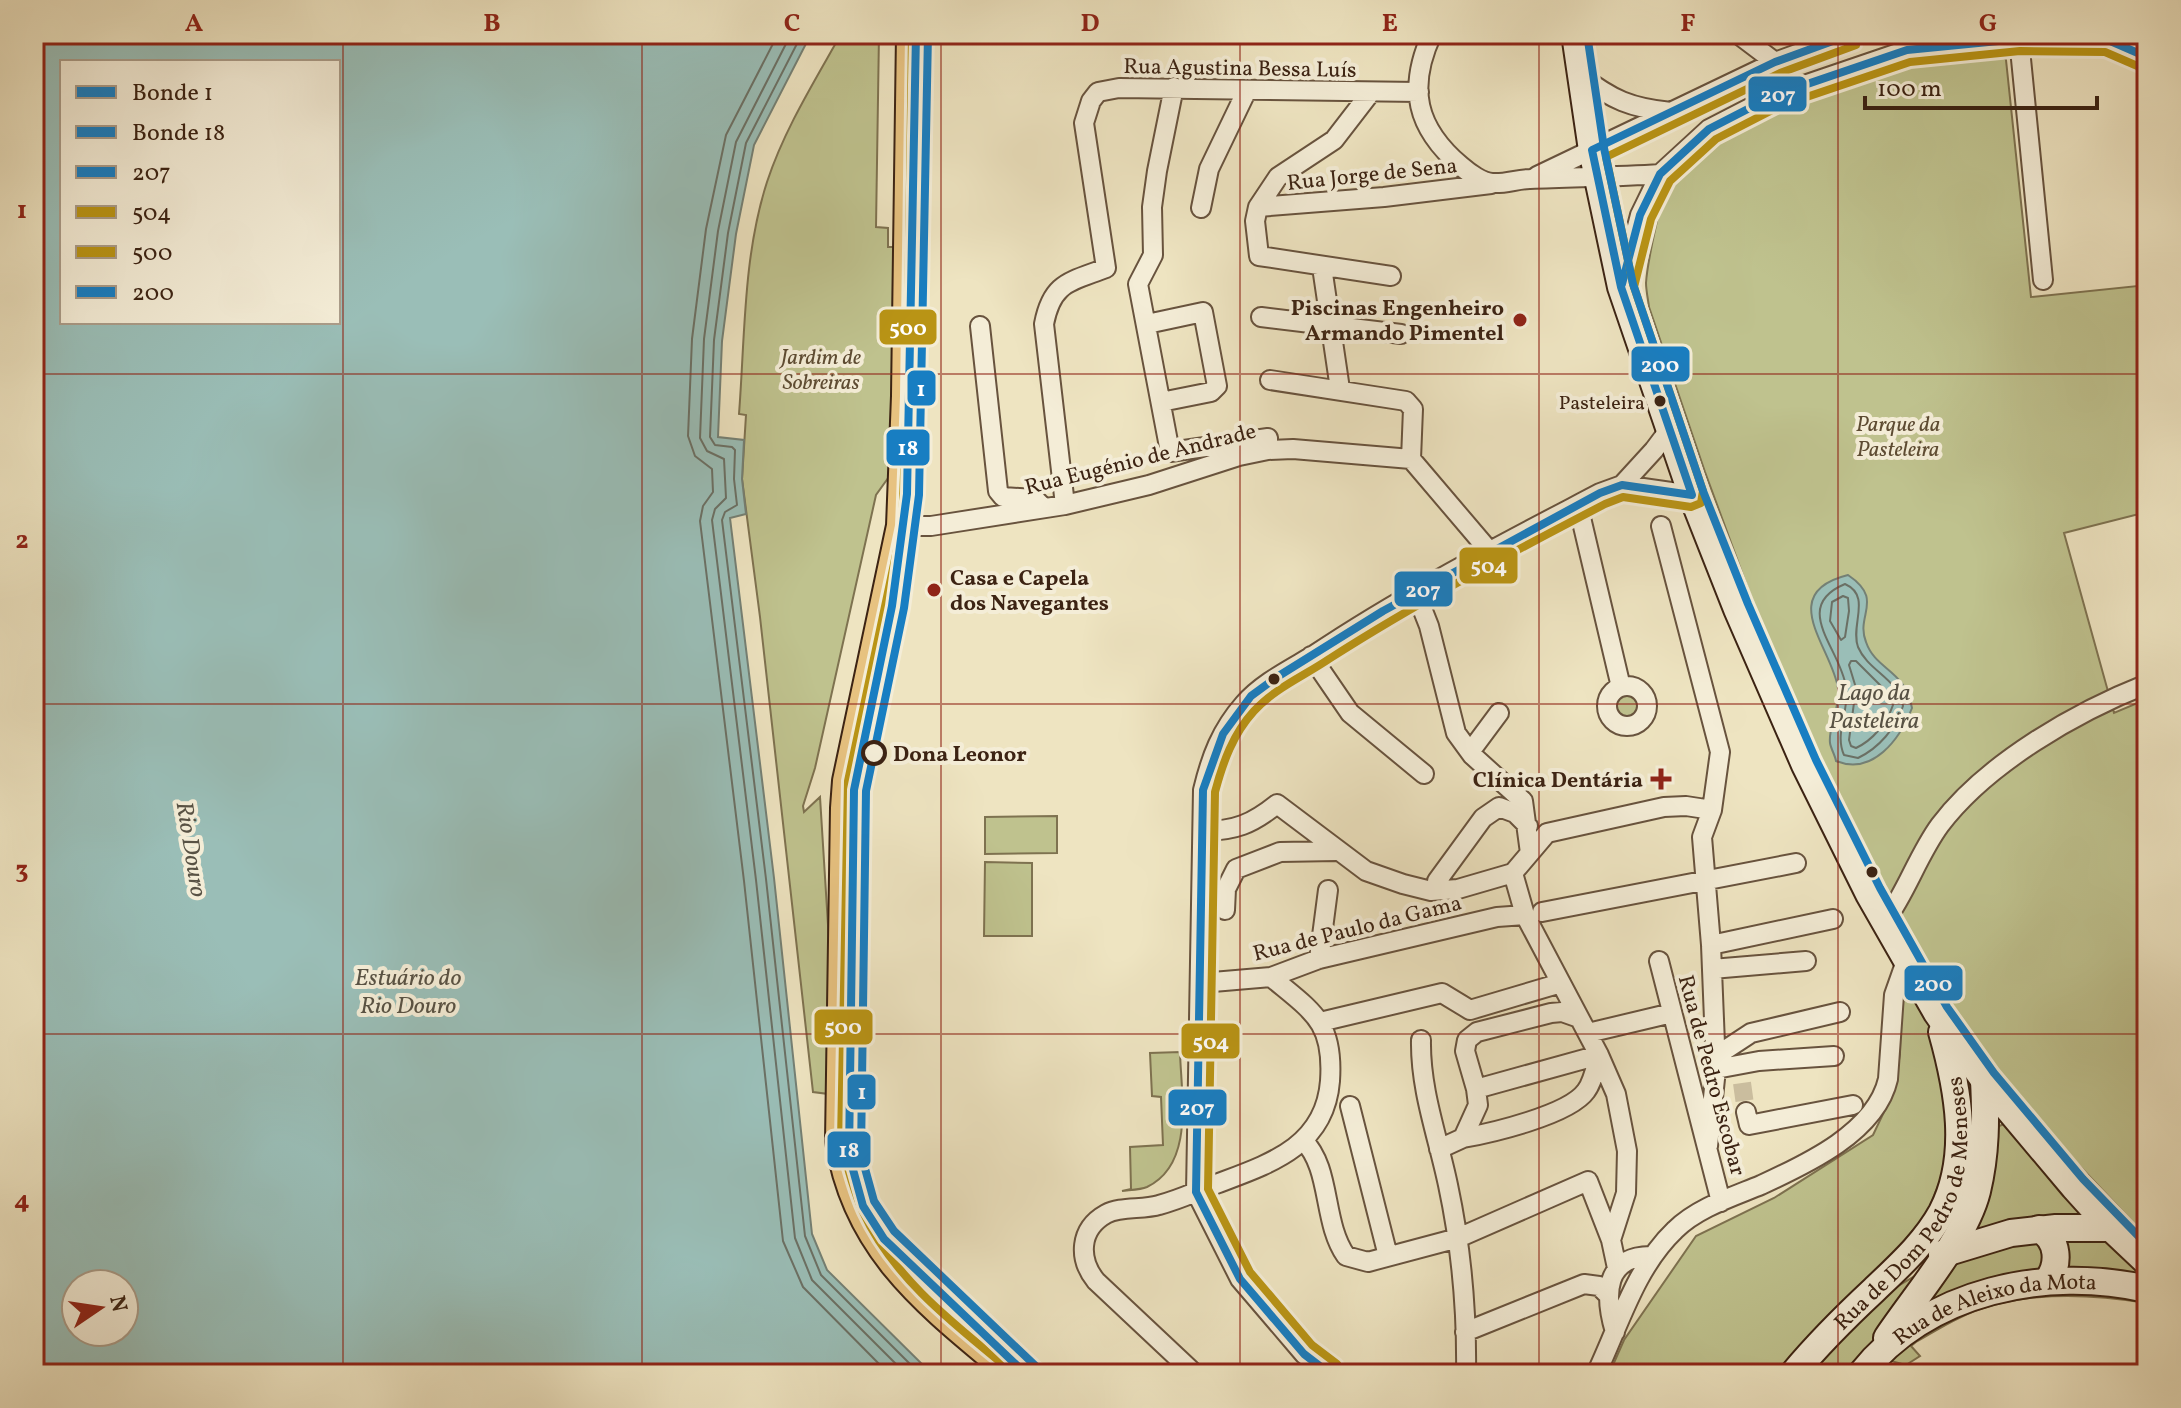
<svg xmlns="http://www.w3.org/2000/svg" width="2181" height="1408" font-family="Vollkorn,serif">
<rect width="100%" height="100%" fill="#eee4c1"/>
<filter id="stains"><feTurbulence type="fractalNoise" baseFrequency=".0025" numOctaves="4"/><feColorMatrix values="0 0 0 0 .2 0 0 0 0 .09 0 0 0 0 .02 0 0 0 .5 -.17"/></filter>
<radialGradient id="worn" r=".72"><stop offset=".6" stop-color="#630" stop-opacity="0"/><stop offset="1" stop-color="#630" stop-opacity=".3"/></radialGradient>
<!-- green -->
<path fill="#bfc28e" stroke="#7e7250" stroke-width="2" d="M841 34H879L876 227 888 228V247H900L891 474 876 495 815 768 803 806 804 812 820 797 830 957 829 1094 813 1092 760 617 742 479 746 415 739 414C745 337 743 256 767 182 784 130 814 82 841 34Z
M1995 50 2002 53 2006 60 2031 297 2147 285V512L2064 533 2114 713 2147 699V1237L2018 1101 1921 961 1881 887 1815 750 1765 635 1705 472 1649 307C1648 299 1646 290 1646 283 1647 266 1661 194 1669 182 1674 174 1684 167 1691 161 1763 89 1896 61 1995 50Z
M1616 706a12 12 0 1 1 24 0a12 12 0 1 1-24 0Z
M1057 816V853L985 854V817Z
M985 862 1032 863V936H984Z
M1910 983 1929 1012 1950 1128 1945 1168 1920 1231H1912C1873 1283 1822 1324 1780 1374H1609L1624 1340 1696 1236 1774 1198 1873 1135 1894 1091 1900 1054 1901 989Z
M1180 1052C1181 1094 1195 1164 1147 1187 1140 1190 1129 1190 1122 1191L1131 1189 1130 1147 1163 1145 1161 1097 1152 1096 1150 1053Z
M2004 1124 2090 1220 1964 1239 1992 1129Z
M2107 1231 2147 1267V1288L2063 1280 2055 1242Z
M2037 1234 2050 1268 1905 1329 1951 1255Z
M1930 1267 1853 1374H1806L1893 1289Z
M2025 1290 2147 1294V1303C2086 1293 2017 1290 1959 1318 1944 1325 1930 1334 1916 1342L1911 1346 1920 1356 1906 1365 1887 1360 1911 1335Z"/>
<!-- water -->
<path fill="#9abeb7" stroke="#748075" stroke-width="2" fill-rule="evenodd" d="M34 34H811L754 145 736 234 722 341 718 437 744 440 742 479 746 514 730 518 774 878 812 1234 827 1270 932 1374H34ZM62 62H338V322H62ZM76 1284H124V1332H76Z
M1848 575C1885 600 1855 615 1866 642 1876 671 1905 669 1912 708 1900 739 1873 776 1836 761 1835 755 1831 749 1830 743 1828 726 1841 706 1838 688 1832 648 1775 593 1848 575Z"/>
<g fill="none" stroke-linecap="round" stroke-linejoin="round">
<!-- shore -->
<path stroke="#6b7065" stroke-width="2" d="M778 34 726 135 706 229 692 339 688 436 695 456 712 469 713 492 703 506 700 521 744 881 783 1241 803 1287 889 1374
M791 34 736 142 718 231 704 339 700 438 707 451 724 459 726 498 715 509 712 520 756 880 795 1238 812 1280 906 1374
M802 34 746 143 728 233 714 340 710 437 715 445 732 447 735 450 734 479 737 505 725 512 722 520 766 879 805 1236 821 1275 920 1374
M1845 584C1872 596 1850 625 1858 647 1868 671 1899 679 1903 706 1896 728 1879 748 1858 758L1844 755C1834 733 1850 710 1846 687 1841 649 1790 607 1845 584Z
M1843 596 1848 598 1849 611 1845 637 1841 640 1830 621 1832 602Z
M1851 661H1856L1890 695 1893 705C1887 723 1873 740 1856 748L1851 746 1849 740 1856 688 1849 665Z"/>
<!-- street-tunnel -->
<path stroke="#cabd9e" stroke-width="18" stroke-dasharray="18 9" stroke-linecap="butt" d="M1742 1083 1746 1112"/>
<defs>
<path id="street" d="M1432 34C1407 88 1416 128 1461 166 1469 173 1483 183 1493 183 1505 184 1518 179 1530 179 1574 177 1617 177 1660 174
M1738 34 1775 62
M2019 39 2043 280
M1580 75C1612 100 1631 108 1671 112
M1174 87 1157 171 1152 207 1153 255 1138 284 1170 452 1268 438V450
M1371 92 1334 140 1278 177 1258 207 1255 221 1259 256 1391 276
M1537 176 1775 62 1852 34
M1258 207 1384 197 1491 184
M1201 208 1209 169 1247 90
M1322 267 1340 389
M1623 281 1640 215 1660 174 1709 129 1775 95 1907 50 2019 39 2108 40 2147 57
M1261 317 1401 334
M1147 324 1203 312 1217 386 1211 392 1161 402
M980 326 998 491 1003 497 1035 499 1044 508
M1270 380 1406 401 1413 409 1411 459
M1622 485 1692 495
M1065 505 1044 324C1052 282 1070 282 1106 268L1084 123 1091 101 1098 92 1119 88 1419 92
M1578 505 1621 687
M902 526H931L1065 505 1149 485 1239 456 1268 450 1293 449 1411 459 1491 553
M1661 526 1720 752 1712 810 1702 837 1711 945 1716 1069 1708 1146
M1416 593 1429 626 1456 733 1472 755 1523 801 1530 853
M1311 656 1350 713 1424 774
M1607 706a20 20 0 1 1 40 0a20 20 0 1 1-40 0Z
M1470 752 1499 713
M1203 831C1235 831 1252 824 1277 804L1366 871 1403 884 1431 891 1458 889 1513 873
M1437 881 1483 818 1499 807 1515 813 1528 826
M1225 910 1226 889 1236 869 1280 852 1336 851
M1542 912 1796 863
M1885 921C1907 891 1918 855 1940 825 1987 763 2076 712 2147 684
M1711 945 1833 919
M1319 959 1328 890
M1659 961 1721 1202
M1712 969 1806 961
M1201 983 1271 977 1319 959 1497 917 1525 915
M1320 1022 1442 993 1470 1010 1561 983
M1588 1033 1672 1013
M1421 1040C1420 1090 1438 1137 1448 1185 1461 1246 1467 1311 1466 1374
M1716 1056 1751 1033 1840 1012
M1716 1069 1759 1061 1834 1056
M1476 1089 1465 1051 1467 1040 1477 1032 1551 1013 1562 1012 1579 1018
M1350 1106 1388 1256
M1746 1112 1749 1125 1853 1105
M1463 1138C1491 1133 1569 1115 1586 1091 1593 1082 1596 1066 1599 1055
M1303 1140C1332 1169 1322 1222 1346 1256L1368 1262 1458 1238 1588 1181 1611 1240 1617 1268
M1439 1149 1463 1138 1478 1105 1476 1089 1599 1055
M1611 1240 1626 1193 1627 1151 1616 1094 1599 1055 1525 915 1513 873 1547 833 1664 807 1686 806 1712 810
M1465 1332 1584 1284 1599 1286 1609 1296
M1615 1332C1604 1295 1604 1255 1653 1256
M1195 1374 1096 1281C1078 1259 1079 1229 1106 1214 1120 1206 1143 1210 1159 1205 1179 1200 1197 1191 1216 1184 1269 1164 1325 1147 1330 1081 1334 1022 1313 1012 1271 977
M1330 1374 1304 1354 1240 1279 1196 1192 1203 790C1211 757 1221 730 1244 704 1262 683 1291 669 1314 655 1405 594 1503 544 1600 493L1622 485 1654 450 1669 430
M1596 1374C1619 1326 1635 1268 1675 1230 1697 1208 1732 1197 1761 1185 1807 1164 1876 1132 1888 1079L1894 995 1906 961"/>
<g id="secondary">
<path d="M1575 34 1592 150 1621 287 1692 495 1737 609 1805 765 1869 894 1937 1013 1984 1080 2074 1187 2111 1228 2147 1262"/>
<path d="M2039 1229C2059 1239 2060 1265 2047 1281"/>
<path d="M1942 1254 2011 1233 2056 1228H2111"/>
<path d="M1887 1338C1915 1296 1965 1239 1977 1191 1986 1154 1986 1118 1984 1080"/>
<path id="s1" d="M1793 1374C1818 1344 1845 1317 1874 1290 1899 1266 1925 1243 1942 1212 1971 1156 1958 1089 1942 1032"/>
<path id="s2" d="M1861 1374C1928 1290 2046 1266 2147 1289"/>
</g>
<path id="primary" d="M912 34 907 396 902 526 848 781 846 808 841 1141C858 1252 934 1306 1015 1374"/>
</defs>
<!-- street casing -->
<use href="#street" stroke="#68533e" stroke-width="22"/>
<!-- secondary casing -->
<use href="#secondary" stroke="#3c2313" stroke-width="30"/>
<!-- primary casing -->
<use href="#primary" stroke="#3c2313" stroke-width="34"/>
<!-- street -->
<use href="#street" stroke="#f4edd7" stroke-width="18"/>
<!-- secondary -->
<use href="#secondary" stroke="#f4edd7" stroke-width="26"/>
<!-- primary -->
<use href="#primary" stroke="#e7c280" stroke-width="30"/>
<defs>
<path id="bus-1" d="M1622 284 1640 215 1660 174 1709 129 1775 95 1907 50 2019 39 2108 40 2147 57
M1330 1374 1304 1354 1240 1279 1196 1192 1203 790 1223 734 1251 696 1277 677 1383 611 1600 493 1622 485 1692 495 1621 287 1592 150 1775 62 1852 34"/>
<path id="bus-2" d="M1634 287 1651 219 1670 181 1716 139 1780 106 1910 62 2020 51 2105 52 2142 68
M1337 1364 1312 1345 1250 1272 1208 1189 1215 792C1223 762 1233 734 1254 711 1275 688 1304 676 1329 659 1418 602 1511 553 1605 504L1623 497 1691 507 1701 503 1703 491 1633 284 1606 157 1780 73 1856 45"/>
<path id="bus-3" d="M912 34 907 396 902 526 848 781 841 1141C847 1166 853 1189 863 1212 894 1280 959 1328 1015 1374"/>
<path id="bus-4" d="M1587 34 1604 148 1633 284 1703 491 1748 604 1816 760 1880 888 1947 1007 1994 1073 2083 1179 2147 1245"/>
</defs>
<!-- bus-1 casing -->
<use href="#bus-1" stroke="#f4edd7" stroke-width="14"/>
<!-- bus-2 casing -->
<use href="#bus-2" stroke="#f4edd7" stroke-width="14"/>
<!-- bus-3 casing -->
<use href="#bus-3" stroke="#f4edd7" stroke-width="14"/>
<!-- bus-4 casing -->
<use href="#bus-4" stroke="#f4edd7" stroke-width="14"/>
<!-- bus-1 -->
<use href="#bus-1" stroke="#187ec2" stroke-width="8"/>
<!-- bus-2 -->
<use href="#bus-2" stroke="#b99415" stroke-width="8"/>
<!-- bus-3 -->
<use href="#bus-3" stroke="#b99415" stroke-width="8"/>
<!-- bus-4 -->
<use href="#bus-4" stroke="#187ec2" stroke-width="8"/>
<defs>
<path id="tram-1" d="M928 34 919 495 904 608 866 791 861 1154 874 1201 894 1231 1044 1374"/>
<path id="tram-2" d="M916 34 907 494 892 606 854 790 849 1155 863 1206 884 1239 1026 1374"/>
</defs>
<!-- tram-1 casing -->
<use href="#tram-1" stroke="#f4edd7" stroke-width="14"/>
<!-- tram-2 casing -->
<use href="#tram-2" stroke="#f4edd7" stroke-width="14"/>
<!-- tram-1 -->
<use href="#tram-1" stroke="#187ec2" stroke-width="8"/>
<!-- tram-2 -->
<use href="#tram-2" stroke="#187ec2" stroke-width="8"/>
</g>
<!-- grid -->
<path fill="none" stroke="#8f2418" stroke-width="2" stroke-opacity="0.55" d="M343 34V1374M642 34V1374M941 34V1374M1240 34V1374M1539 34V1374M1838 34V1374M34 374H2147M34 704H2147M34 1034H2147"/>
<!-- markers -->
<g fill="#8f2418" stroke="#f4edd7" stroke-width="3">
<circle cx="1520" cy="320" r="8"/>
<circle cx="934" cy="590" r="8"/>
<path d="M1657 767h8v8h8v8h-8v8h-8v-8h-8v-8h8z"/>
</g>
<g fill="#3c2313" stroke="#f4edd7" stroke-width="3">
<circle cx="1660" cy="401" r="7"/>
<circle cx="1274" cy="679" r="7"/>
<circle cx="1872" cy="872" r="7"/>
</g>
<circle fill="#f4edd7" stroke="#3c2313" stroke-width="4" cx="874" cy="753" r="11"/>
<g text-anchor="middle" stroke-width="8" stroke-linejoin="round" paint-order="stroke">
<!-- bus labels -->
<g font-size="20" fill="#3c2313" stroke="#f4edd7" text-anchor="end">
<text x="1645" y="409">Pasteleira</text>
</g>
<!-- street labels -->
<g font-size="22" fill="#3c2313" stroke="#f4edd7">
<text transform="translate(1240 67) rotate(1)" y="8">Rua Agustina Bessa Luís</text>
<text transform="translate(1372 173) rotate(-6)" y="8">Rua Jorge de Sena</text>
<text transform="translate(1140 458) rotate(-14)" y="8">Rua Eugénio de Andrade</text>
<text transform="translate(1357 927) rotate(-14)" y="8">Rua de Paulo da Gama</text>
<text transform="translate(1713 1075) rotate(75)" y="8">Rua de Pedro Escobar</text>
<text dy="8" stroke="none"><textPath href="#s1" startOffset="212">Rua de Dom Pedro de Meneses</textPath></text>
<text dy="8" stroke="none"><textPath href="#s2" startOffset="156">Rua de Aleixo da Mota</textPath></text>
</g>
<!-- poi labels -->
<g font-size="22" font-weight="bold" fill="#3c2313" stroke="#f4edd7" text-anchor="end">
<text x="1504" y="315">Piscinas Engenheiro<tspan x="1504" dy="25">Armando Pimentel</tspan></text>
<text x="950" y="585" text-anchor="start">Casa e Capela<tspan x="950" dy="25">dos Navegantes</tspan></text>
<text x="1643" y="787">Clínica Dentária</text>
</g>
<!-- park labels -->
<g font-size="22" font-style="italic" fill="#5d4b32" stroke="#f4edd7">
<text x="821" y="364">Jardim de<tspan x="821" dy="25">Sobreiras</tspan></text>
<text x="1898" y="431">Parque da<tspan x="1898" dy="25">Pasteleira</tspan></text>
</g>
<!-- stop labels -->
<g font-size="22" font-weight="bold" fill="#3c2313" stroke="#f4edd7" text-anchor="start">
<text x="893" y="761">Dona Leonor</text>
</g>
<!-- water labels -->
<g font-size="24" font-style="italic" fill="#585244" stroke="#f4edd7">
<text x="1874" y="700">Lago da<tspan x="1874" dy="28">Pasteleira</tspan></text>
<text transform="translate(192 849) rotate(81)" y="8">Rio Douro</text>
<text x="408" y="985">Estuário do<tspan x="408" dy="28">Rio Douro</tspan></text>
</g>
</g>
<g stroke="#f4edd7" stroke-width="3">
<rect x="1747" y="75" width="61" height="38" rx="8" fill="#187ec2"/>
<rect x="878" y="308" width="60" height="38" rx="8" fill="#b99415"/>
<rect x="1630" y="345" width="61" height="38" rx="8" fill="#187ec2"/>
<rect x="906" y="369" width="31" height="38" rx="8" fill="#187ec2"/>
<rect x="885" y="428" width="46" height="39" rx="8" fill="#187ec2"/>
<rect x="1458" y="546" width="61" height="39" rx="8" fill="#b99415"/>
<rect x="1393" y="570" width="61" height="38" rx="8" fill="#187ec2"/>
<rect x="1903" y="964" width="61" height="38" rx="8" fill="#187ec2"/>
<rect x="813" y="1008" width="61" height="38" rx="8" fill="#b99415"/>
<rect x="1180" y="1022" width="61" height="38" rx="8" fill="#b99415"/>
<rect x="846" y="1073" width="31" height="38" rx="8" fill="#187ec2"/>
<rect x="1167" y="1088" width="61" height="39" rx="8" fill="#187ec2"/>
<rect x="826" y="1130" width="46" height="39" rx="8" fill="#187ec2"/>
</g>
<g font-size="22" text-anchor="middle" font-weight="bold" fill="#fff">
<text x="1778" y="102">207</text>
<text x="908" y="335">500</text>
<text x="1660" y="372">200</text>
<text x="921" y="396">1</text>
<text x="908" y="455">18</text>
<text x="1489" y="573">504</text>
<text x="1423" y="597">207</text>
<text x="1933" y="991">200</text>
<text x="843" y="1034">500</text>
<text x="1211" y="1049">504</text>
<text x="862" y="1099">1</text>
<text x="1197" y="1115">207</text>
<text x="849" y="1157">18</text>
</g>
<!-- margin -->
<rect width="2181" height="1408" fill="none" stroke="#eee4c1" stroke-width="88"/>
<!-- legend -->
<rect x="60" y="60" width="280" height="264" fill="#f4edd7" stroke="#aa9c89" stroke-width="2"/>
<rect x="76" y="86" width="40" height="12" fill="#187ec2" stroke="#aa9c89" stroke-width="2"/>
<text x="132" y="100" font-size="24" fill="#3c2313">Bonde 1</text>
<rect x="76" y="126" width="40" height="12" fill="#187ec2" stroke="#aa9c89" stroke-width="2"/>
<text x="132" y="140" font-size="24" fill="#3c2313">Bonde 18</text>
<rect x="76" y="166" width="40" height="12" fill="#187ec2" stroke="#aa9c89" stroke-width="2"/>
<text x="132" y="180" font-size="24" fill="#3c2313">207</text>
<rect x="76" y="206" width="40" height="12" fill="#b99415" stroke="#aa9c89" stroke-width="2"/>
<text x="132" y="220" font-size="24" fill="#3c2313">504</text>
<rect x="76" y="246" width="40" height="12" fill="#b99415" stroke="#aa9c89" stroke-width="2"/>
<text x="132" y="260" font-size="24" fill="#3c2313">500</text>
<rect x="76" y="286" width="40" height="12" fill="#187ec2" stroke="#aa9c89" stroke-width="2"/>
<text x="132" y="300" font-size="24" fill="#3c2313">200</text>
<!-- north arrow -->
<g transform="translate(100 1308) rotate(77)"><circle r="38" fill="#f4edd7" stroke="#aa9c89" stroke-width="2"/>
<path d="M0-6L14 30L0 20L-14 30Z" fill="#8f2418"/>
<text y="-12" font-size="22" font-weight="bold" text-anchor="middle" fill="#3c2313">N</text>
</g>
<!-- scale -->
<path d="M1865 96v12h232v-12" fill="none" stroke="#3c2313" stroke-width="4"/>
<text x="1877" y="96" font-size="24" fill="#3c2313" stroke="#f4edd7" stroke-width="6" paint-order="stroke">100 m</text>
<rect x="44" y="44" width="2093" height="1320" fill="none" stroke="#8f2418" stroke-width="3"/>
<g font-size="26" text-anchor="middle" font-weight="bold" fill="#8f2418">
<text x="194" y="31">A</text>
<text x="492" y="31">B</text>
<text x="792" y="31">C</text>
<text x="1090" y="31">D</text>
<text x="1390" y="31">E</text>
<text x="1688" y="31">F</text>
<text x="1988" y="31">G</text>
<text x="22" y="218">1</text>
<text x="22" y="548">2</text>
<text x="22" y="878">3</text>
<text x="22" y="1208">4</text>
</g>
<rect width="100%" height="100%" filter="url(#stains)"/>
<rect width="100%" height="100%" fill="url(#worn)"/>
</svg>
